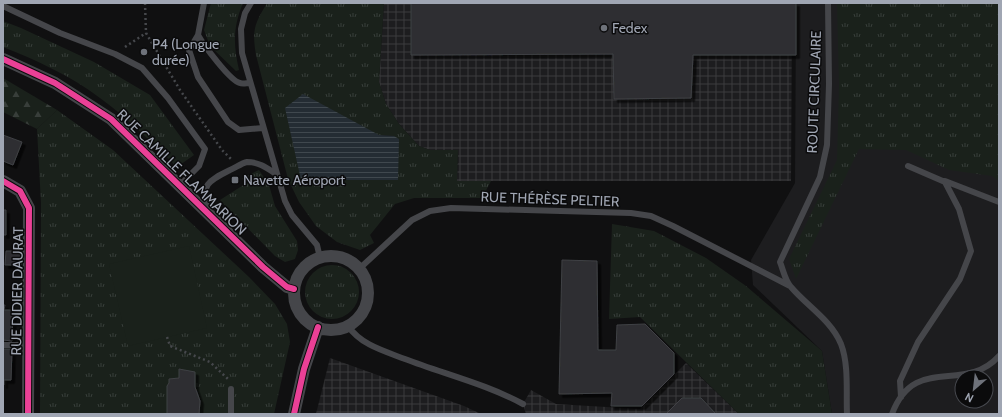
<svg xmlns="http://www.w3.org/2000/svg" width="1002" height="417" font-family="Cabin,sans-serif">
<defs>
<pattern id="industrial-grid" width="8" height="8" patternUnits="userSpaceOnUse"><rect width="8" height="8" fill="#1d1d1f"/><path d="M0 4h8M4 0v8" fill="none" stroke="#3b3b3d"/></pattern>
<pattern id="grass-tufts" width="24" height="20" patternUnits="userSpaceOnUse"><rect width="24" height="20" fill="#1a211b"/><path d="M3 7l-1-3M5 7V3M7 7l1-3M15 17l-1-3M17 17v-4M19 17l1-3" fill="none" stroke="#383e3a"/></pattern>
<pattern id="forest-firs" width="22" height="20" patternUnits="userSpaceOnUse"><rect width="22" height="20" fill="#1a211b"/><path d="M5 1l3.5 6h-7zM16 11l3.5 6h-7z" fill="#383e3a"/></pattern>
<pattern id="water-rules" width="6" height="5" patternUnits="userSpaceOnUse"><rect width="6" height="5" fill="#242c33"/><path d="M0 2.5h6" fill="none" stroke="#40484e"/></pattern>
<filter id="shadow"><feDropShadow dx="3.5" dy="3.5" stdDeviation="0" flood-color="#0009"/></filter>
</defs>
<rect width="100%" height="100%" fill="#101011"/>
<!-- built -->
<path fill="#1d1d1f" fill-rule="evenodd" d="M796 3H999V414H832L822 351 753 285 751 260 795 183ZM962 377H986V401H962Z"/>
<!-- industrial -->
<path fill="url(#industrial-grid)" d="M384 3H792L791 181H457L458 150H430L419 146 399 124 386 104 379 82Z
M330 358 464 406 481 414H316Z
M686 363 739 414H526L523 404 531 390 556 404 640 409Z"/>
<!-- grass -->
<path fill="url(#grass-tufts)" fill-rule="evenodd" d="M211 3H243C233 27 233 44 239 70L236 71 210 46 204 30Z
M267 3H384L379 82 386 104 399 124 419 146 430 150H458L457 181H491L482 198H414L395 204 370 235 374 243 360 250 337 242 316 226 299 202 288 179 256 55C252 30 254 25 267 3ZM379 135 393 136 301 180Z
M837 3H999V181L992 176 949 170 906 150 859 149 796 279 789 259 837 160 839 85Z
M3 21 21 28 94 62 150 95 194 155 177 167C152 143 128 118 100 98 71 76 36 60 3 47Z
M57 110 113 150 249 277 275 304 287 324 290 342 274 414H40L41 203 37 129Z
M259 170 269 185 275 206 297 241 298 250 295 259 285 262 275 256 220 200 245 184 242 178Z
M612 224 654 231 706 258 746 286 822 351 832 414H739L640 317 609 319Z
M305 292a27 27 0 1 1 54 0a27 27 0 1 1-54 0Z"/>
<!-- forest -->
<path fill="url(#forest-firs)" d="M3 78 57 110 37 129 3 112Z"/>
<!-- pitch -->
<path fill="#1a211b" d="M189 246 207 328 128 346 109 264Z"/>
<!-- water -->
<path fill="url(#water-rules)" d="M303 94 379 135 394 136 399 139 398 180H301L285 108Z"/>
<!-- building -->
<path fill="#2e2e30" stroke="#3f4145" filter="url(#shadow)" d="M411 3H796V55H693L691 98 614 99 613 54 411 55Z
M3 135 22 142 13 165 3 161Z
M3 210H6V235H3Z
M6 251H22L21 265H5Z
M562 260 597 261 598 350H616L617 325 645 324 674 353V374L642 406H611L612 393 559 394Z
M3 305H5L4 310H13L12 341 3 340Z
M3 349H12L11 380H4V385H3Z
M179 369 195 372V387L200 401 199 414H167V386L169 383V379L179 378Z
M682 398H701L716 414H666Z"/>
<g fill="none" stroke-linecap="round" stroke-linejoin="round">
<!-- path -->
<path stroke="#46484c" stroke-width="2.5" stroke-dasharray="2 3" stroke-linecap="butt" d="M145 3 146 33 180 90 222 150 231 159
M125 47 146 33
M167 337 170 346 210 362 228 379"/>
<!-- service -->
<path stroke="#45464a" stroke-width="6" d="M204 3 198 35 189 50 198 77 228 122 239 130 263 128
M251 3 245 13 241 29 242 53 285 201 292 215 317 245 320 258
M828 3 829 84 827 145 820 177 780 262C783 269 785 281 791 287 807 306 831 320 841 344 849 365 846 392 847 414
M3 6 60 33 115 54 142 68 168 98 205 149 199 166 180 185
M198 35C203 44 230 81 240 83 242 84 247 83 249 83
M945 181 999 202
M208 209C199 185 210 180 230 170 235 168 242 163 247 162 259 162 267 168 276 174
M359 269 412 220 430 211 451 208 631 213 651 216 673 226 790 286
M348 326C361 345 384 351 405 359 444 374 486 384 523 404
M3 345H28
M231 389V414
M901 397 900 381 918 342 960 279 971 251 959 209 945 182 908 166
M892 414C915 353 964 395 999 356"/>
<!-- minor -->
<path stroke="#45464a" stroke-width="12" d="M3 59 55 83 111 119 263 267 287 287 294 289
M3 181 20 191 29 208 28 414
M294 293a37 37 0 1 1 74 0a37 37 0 1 1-74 0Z
M294 414 304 369 318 327"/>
<defs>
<path id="cycleway" d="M3 59 55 83 111 119 263 267 287 287 294 289
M3 181 20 191 29 208 28 414
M294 414 304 369 318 327"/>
</defs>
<!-- cycleway casing -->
<use href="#cycleway" stroke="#0b0b0c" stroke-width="8"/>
<!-- cycleway -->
<use href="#cycleway" stroke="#ea4096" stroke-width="6"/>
</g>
<!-- markers -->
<g fill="#6e727a" stroke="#0b0b0c" stroke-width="1.5">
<circle cx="604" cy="28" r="4"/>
<circle cx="144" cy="52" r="4"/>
<rect x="231" y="176" width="8" height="8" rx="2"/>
</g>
<g text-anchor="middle" stroke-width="3" stroke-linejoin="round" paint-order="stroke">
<!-- poi labels -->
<g font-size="14" fill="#a0a6b3" stroke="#0b0b0c" text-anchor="start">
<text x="612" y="33">Fedex</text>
<text x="152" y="49">P4 (Longue<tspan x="152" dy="16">durée)</tspan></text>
<text x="243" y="185">Navette Aéroport</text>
</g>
<!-- street labels -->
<g font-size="14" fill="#a0a6b3" stroke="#0b0b0c">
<text transform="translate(814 92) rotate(-88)" y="5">ROUTE CIRCULAIRE</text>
<text transform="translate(182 172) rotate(44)" y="5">RUE CAMILLE FLAMMARION</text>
<text transform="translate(550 199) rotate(2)" y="5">RUE THÉRÈSE PELTIER</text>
<text transform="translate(17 291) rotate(-89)" y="5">RUE DIDIER DAURAT</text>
</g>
</g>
<!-- border -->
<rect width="1002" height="417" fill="none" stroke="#a0a6b3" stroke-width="8"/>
<!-- north arrow -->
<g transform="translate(974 389) rotate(208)"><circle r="19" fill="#0b0b0c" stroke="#47494f"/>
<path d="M0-3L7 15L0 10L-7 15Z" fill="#6e727a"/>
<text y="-6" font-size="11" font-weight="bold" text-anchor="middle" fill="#a0a6b3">N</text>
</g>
</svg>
